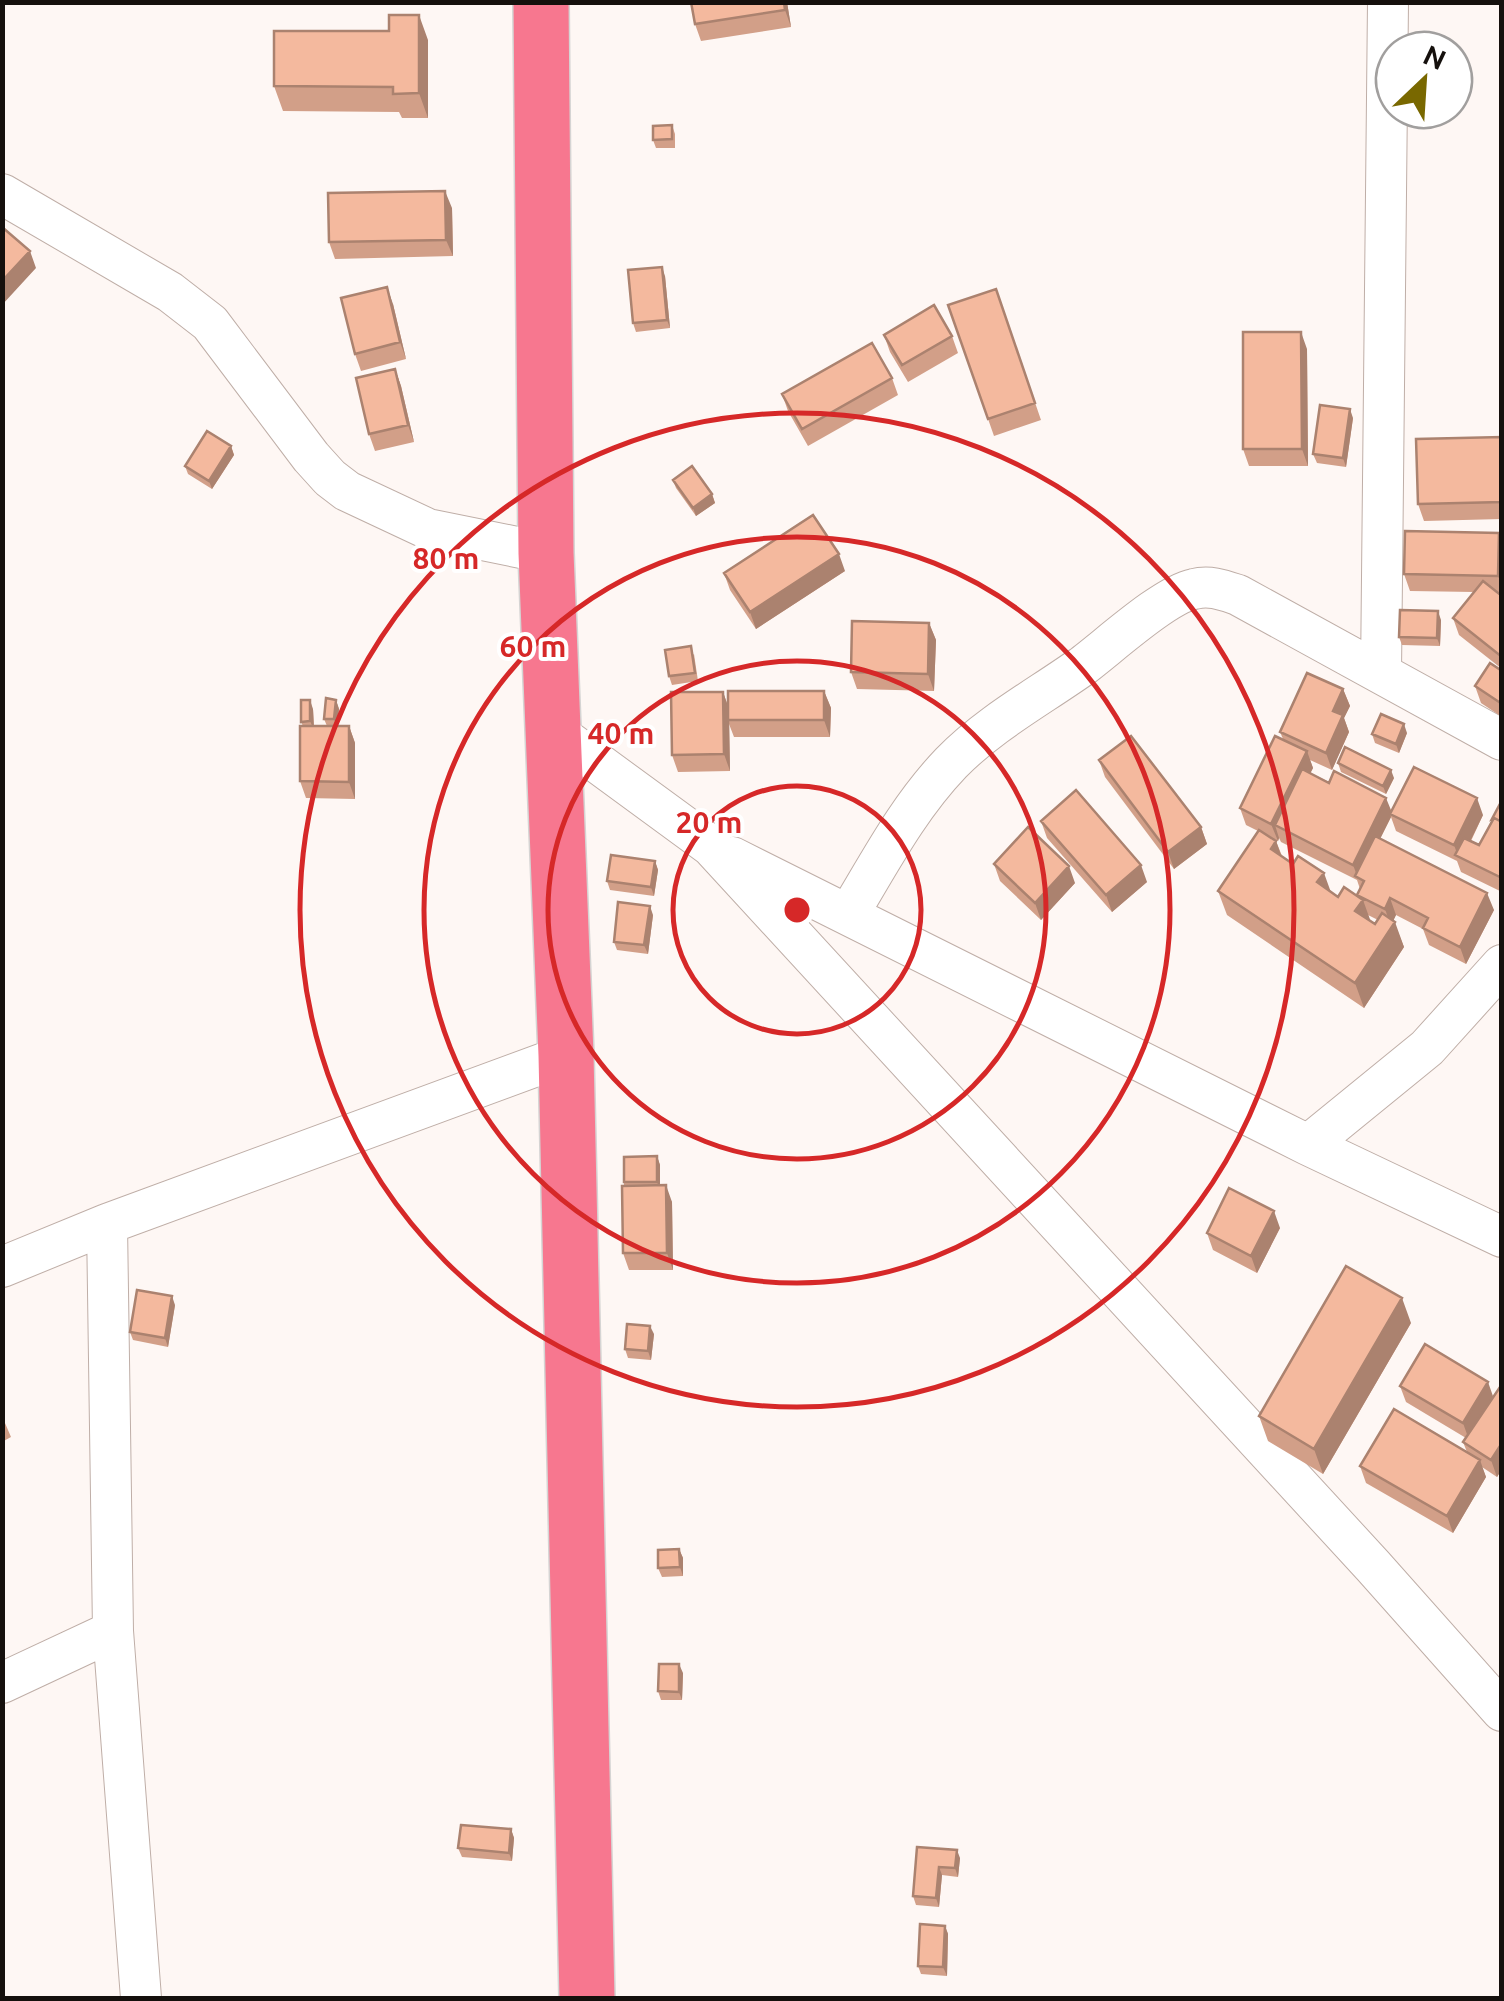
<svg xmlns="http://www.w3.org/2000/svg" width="1504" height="2001" font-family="Ubuntu,sans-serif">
<rect width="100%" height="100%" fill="#fef7f4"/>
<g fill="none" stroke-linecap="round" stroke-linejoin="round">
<defs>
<path id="street" d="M2 194 170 292 210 323 311 457 330 478 347 491 428 529 546 553
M1381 673 1388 2
M554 731 711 846 1373 1566 1502 1711
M732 857 1308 1145 1502 1237
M848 915C880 862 908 808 951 763 989 724 1037 698 1081 667 1107 648 1164 595 1194 589 1210 585 1223 590 1238 595L1502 740
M1308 1145 1427 1048 1502 965
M107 1224 113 1631 141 1998
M2 1267 107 1224 566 1055
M2 1683 113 1631"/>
<path id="highway" d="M541 2 546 553 566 1055 587 1998"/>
</defs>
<!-- street casing -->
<use href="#street" stroke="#bfaea7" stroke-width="42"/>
<!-- highway casing -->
<use href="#highway" stroke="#d5d4d3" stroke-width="58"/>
<!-- street -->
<use href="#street" stroke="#fff" stroke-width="40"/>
<!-- highway -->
<use href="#highway" stroke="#f7778f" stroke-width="55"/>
</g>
<!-- wall -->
<path fill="#d29f88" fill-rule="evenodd" d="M691 2H787L791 27 701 41 695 24Z
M428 40V118H402L399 112 283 111 274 86Z
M672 125 675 134V148H656L653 140Z
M452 208 453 256 335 259 329 242Z
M665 276 670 328 636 332 633 323Z
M996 289 1041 420 994 436 948 305Z
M393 304 406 359 361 371 355 354Z
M884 335 952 336 958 353 908 382 890 352Z
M1307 349 1308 466H1249L1243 449Z
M395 369 401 386 414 442 375 451 369 434Z
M892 378 898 395 808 446 788 411 782 394Z
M1353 418 1346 467 1317 463 1313 454Z
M1502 437V519L1424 521 1418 504Z
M231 446 234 455 212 489 188 474 185 466Z
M673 480 712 494 715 503 696 516 676 488Z
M1499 533 1502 540V593H1498L1502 596V669L1459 635 1453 618 1474 592 1410 591 1404 574Z
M845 571 756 629 730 590 724 573Z
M1441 620 1440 646 1402 645 1399 637Z
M929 623 936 640 934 691 857 689 851 672Z
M694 654 698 681 672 685 669 676Z
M1502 671V717L1481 703 1475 686Z
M1343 689 1350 706 1344 718 1349 732 1332 770 1310 760 1313 768 1310 773 1391 811 1483 815 1471 841 1479 845 1502 800V892L1461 872 1457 861 1396 831 1391 817 1380 839 1494 910 1466 964 1429 945 1423 929 1396 915 1393 920 1404 947 1364 1008 1227 915 1218 891 1258 831 1246 825 1240 808 1283 739 1280 732ZM1267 835 1278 841 1279 838 1281 842 1357 880 1360 889 1357 896 1338 897 1282 856 1276 841ZM1368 915 1378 920 1375 924 1370 921Z
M824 691 831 708 830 737H734L729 724 730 771 678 772 672 755 723 692 728 706Z
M336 700 339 709 337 726H349L355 743V799L306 798 300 781 303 726 301 722 313 709 314 726H327L324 719Z
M1407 733 1399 753 1375 743 1372 734Z
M1099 760 1201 827 1207 844 1174 869 1105 777Z
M1338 763 1394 778 1386 794 1341 772Z
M1041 821 1147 882 1112 912 1047 838Z
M655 861 658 870 654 896 610 890 607 881Z
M994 864 1075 883 1041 920 1000 881Z
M653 915 648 954 617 950 614 942Z
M657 1156 660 1165V1185L672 1202 673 1270H629L623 1253 624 1182Z
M1280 1228 1257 1273 1213 1250 1207 1233Z
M175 1305 168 1347 133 1340 130 1332Z
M1411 1323 1323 1474 1268 1441 1259 1416Z
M654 1334 651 1360 628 1358 625 1349Z
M1502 1384V1469L1497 1477 1482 1467 1486 1477 1453 1533 1366 1483 1360 1466 1467 1452 1463 1442 1466 1438 1406 1402 1400 1386 1493 1397Z
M2 1416 11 1437 2 1442Z
M679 1549 683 1558V1576L662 1577 658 1568Z
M683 1673 682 1700H661L658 1691Z
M511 1829 514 1838 512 1861 462 1857 458 1848Z
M917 1847 960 1858 958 1877 942 1875 939 1907 916 1905 913 1896Z
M945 1926 948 1934 947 1976 921 1974 918 1966Z"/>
<!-- shaded-wall -->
<path fill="#ab826f" d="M784 2H787L791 27 785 10Z
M419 15 428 40V118L419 93Z
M445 191 452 208 453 256 446 240Z
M30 251 36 268 2 305V281Z
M662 267 665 276 670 328 667 320Z
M387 287 393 304 406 359 400 342Z
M1301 332 1307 349 1308 466 1302 449Z
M395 369 401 386 414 442 408 425Z
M1350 409 1353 418 1346 467 1343 458Z
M231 446 234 455 212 489 209 481Z
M712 494 715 503 696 516 693 508Z
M1499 533 1502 540V585L1498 576Z
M839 554 845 571 756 629 750 612Z
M1438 611 1441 620 1440 646 1437 638Z
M929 623 936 640 934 691 928 674Z
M1343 689 1350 706 1344 718 1349 732 1332 770 1326 753 1333 711Z
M824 691 831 708 830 737 824 720Z
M723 692 729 709 730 771 724 754Z
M310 700 313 709 314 730 310 721Z
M336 700 339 709 337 728 334 719Z
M1404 724 1407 733 1399 753 1396 744Z
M349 726 355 743V799L349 782Z
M1307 751 1313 768 1283 829 1275 825 1279 838 1278 841 1271 824Z
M1391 770 1394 778 1386 794 1383 786Z
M1386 798 1393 815 1390 814 1391 817 1360 879 1358 878 1353 865Z
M1477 798 1483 815 1462 858 1458 856 1454 845Z
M1201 827 1207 844 1174 869 1168 852Z
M1276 841 1285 866 1271 849Z
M655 861 658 870 654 896 651 887Z
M1141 865 1147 882 1112 912 1106 895Z
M1069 866 1075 883 1041 920 1035 903Z
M1324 873 1333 898 1317 882Z
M1487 893 1494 910 1466 964 1460 947Z
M1390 898 1396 915 1391 926 1385 909Z
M1363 900 1372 925 1355 911Z
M650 906 653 915 648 954 644 945Z
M1395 922 1404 947 1364 1008 1355 983Z
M657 1156 660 1165V1190L657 1182Z
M666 1185 672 1202 673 1270 667 1253Z
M1274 1211 1280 1228 1257 1273 1251 1256Z
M172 1296 175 1305 168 1347 165 1338Z
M1402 1298 1411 1323 1323 1474 1314 1449Z
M650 1326 654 1334 651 1360 648 1351Z
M1488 1382 1494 1399 1469 1440 1463 1423Z
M1502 1443V1469L1497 1477 1491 1460Z
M1480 1460 1486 1477 1453 1533 1447 1516Z
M679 1549 683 1558V1576L680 1567Z
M679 1664 683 1673 682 1700 679 1692Z
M511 1829 514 1838 512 1861 509 1853Z
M957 1850 960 1858 958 1877 955 1868Z
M939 1867 942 1875 939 1907 936 1898Z
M945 1926 948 1934 947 1976 943 1967Z"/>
<!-- building -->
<path fill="#f4b99e" stroke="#ab826f" stroke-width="2.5" d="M691 2H784L785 10 695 24Z
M389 15H419V93L393 94V87L274 86V31H389Z
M672 125V139L653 140V126Z
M445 191 446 240 329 242 328 193Z
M2 227 30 251 2 281Z
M662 267 667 320 633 323 628 270Z
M387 287 400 342 355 354 341 298Z
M996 289 1035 403 988 419 948 305Z
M934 305 952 336 902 365 884 335Z
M1243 332H1301L1302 449H1243Z
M872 343 892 378 802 429 782 394Z
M395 369 408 425 369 434 356 378Z
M1320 405 1350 409 1343 458 1313 454Z
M207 431 231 446 209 481 185 466Z
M1502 437V502L1418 504 1416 439Z
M692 466 712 494 693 508 673 480Z
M813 515 839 554 750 612 724 573Z
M1405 531 1499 533 1498 576 1404 574Z
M1483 581 1502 596V657L1453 618Z
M1400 610 1438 611 1437 638 1399 637Z
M852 621 929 623 928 674 851 672Z
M691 646 695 673 669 676 665 650Z
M1490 663 1502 671V704L1475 686Z
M1307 673 1343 689 1333 711 1343 715 1326 753 1280 732Z
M728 691H824V720H728Z
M671 692H723L724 754 672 755Z
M326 698 336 700 334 719H324Z
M301 700H310V721L301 722Z
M1381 714 1404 724 1396 744 1372 734Z
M300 726H349V782L300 781Z
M1131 736 1201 827 1168 852 1099 760Z
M1275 736 1307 751 1271 824 1240 808Z
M1345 747 1391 770 1383 786 1338 763Z
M1414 767 1477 798 1454 845 1390 814Z
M1302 769 1329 783 1334 771 1386 798 1353 865 1275 825Z
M1076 790 1141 865 1106 895 1041 821Z
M1502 800V822L1494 818 1492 819Z
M1494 818 1502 822V878L1455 855 1464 838 1479 845Z
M1028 827 1069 866 1035 903 994 864Z
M1259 830 1276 841 1271 849 1293 864 1298 856 1324 873 1317 882 1338 897 1344 887 1363 900 1355 911 1375 924 1382 913 1395 922 1355 983 1218 891Z
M1375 836 1487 893 1460 947 1423 928 1428 918 1390 898 1385 909 1357 895 1364 881 1355 876Z
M611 855 655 861 651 887 607 881Z
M618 902 650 906 644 945 614 942Z
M657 1156V1182H624V1157Z
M666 1185 667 1253H623L622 1186Z
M1229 1188 1274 1211 1251 1256 1207 1233Z
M1346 1266 1402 1298 1314 1449 1259 1416Z
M137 1290 172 1296 165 1338 130 1332Z
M627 1324 650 1326 648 1351 625 1349Z
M1425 1344 1488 1382 1463 1423 1400 1386Z
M1502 1384V1443L1491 1460 1463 1442Z
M1394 1409 1480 1460 1447 1516 1360 1466Z
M679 1549 680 1567 658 1568V1550Z
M659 1664H679V1692L658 1691Z
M461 1825 511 1829 509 1853 458 1848Z
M917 1847 957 1850 955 1868 939 1867 936 1898 913 1896Z
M920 1924 945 1926 943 1967 918 1966Z"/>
<!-- distance rings -->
<g fill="none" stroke="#d62828" stroke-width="5">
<circle cx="797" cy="910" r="124"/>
<circle cx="797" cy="910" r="249"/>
<circle cx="797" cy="910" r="373"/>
<circle cx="797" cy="910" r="497"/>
</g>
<circle cx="797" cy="910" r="15" fill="#d62828" stroke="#fff" stroke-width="5"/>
<g font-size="30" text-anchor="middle" font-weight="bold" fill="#d62828" stroke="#fff" stroke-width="8" stroke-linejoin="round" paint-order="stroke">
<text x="446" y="569">80 m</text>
<text x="533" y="657">60 m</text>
<text x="621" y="744">40 m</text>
<text x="709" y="833">20 m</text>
</g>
<!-- border -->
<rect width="1504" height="2001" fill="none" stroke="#15100d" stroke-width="10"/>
<!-- north arrow -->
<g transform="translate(1424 80) rotate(25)"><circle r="48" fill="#ffffff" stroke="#a19f9e" stroke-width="2.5"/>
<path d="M0-8L18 38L0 25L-18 38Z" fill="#796800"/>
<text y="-15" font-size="28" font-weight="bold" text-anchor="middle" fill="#15100d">N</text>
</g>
</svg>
